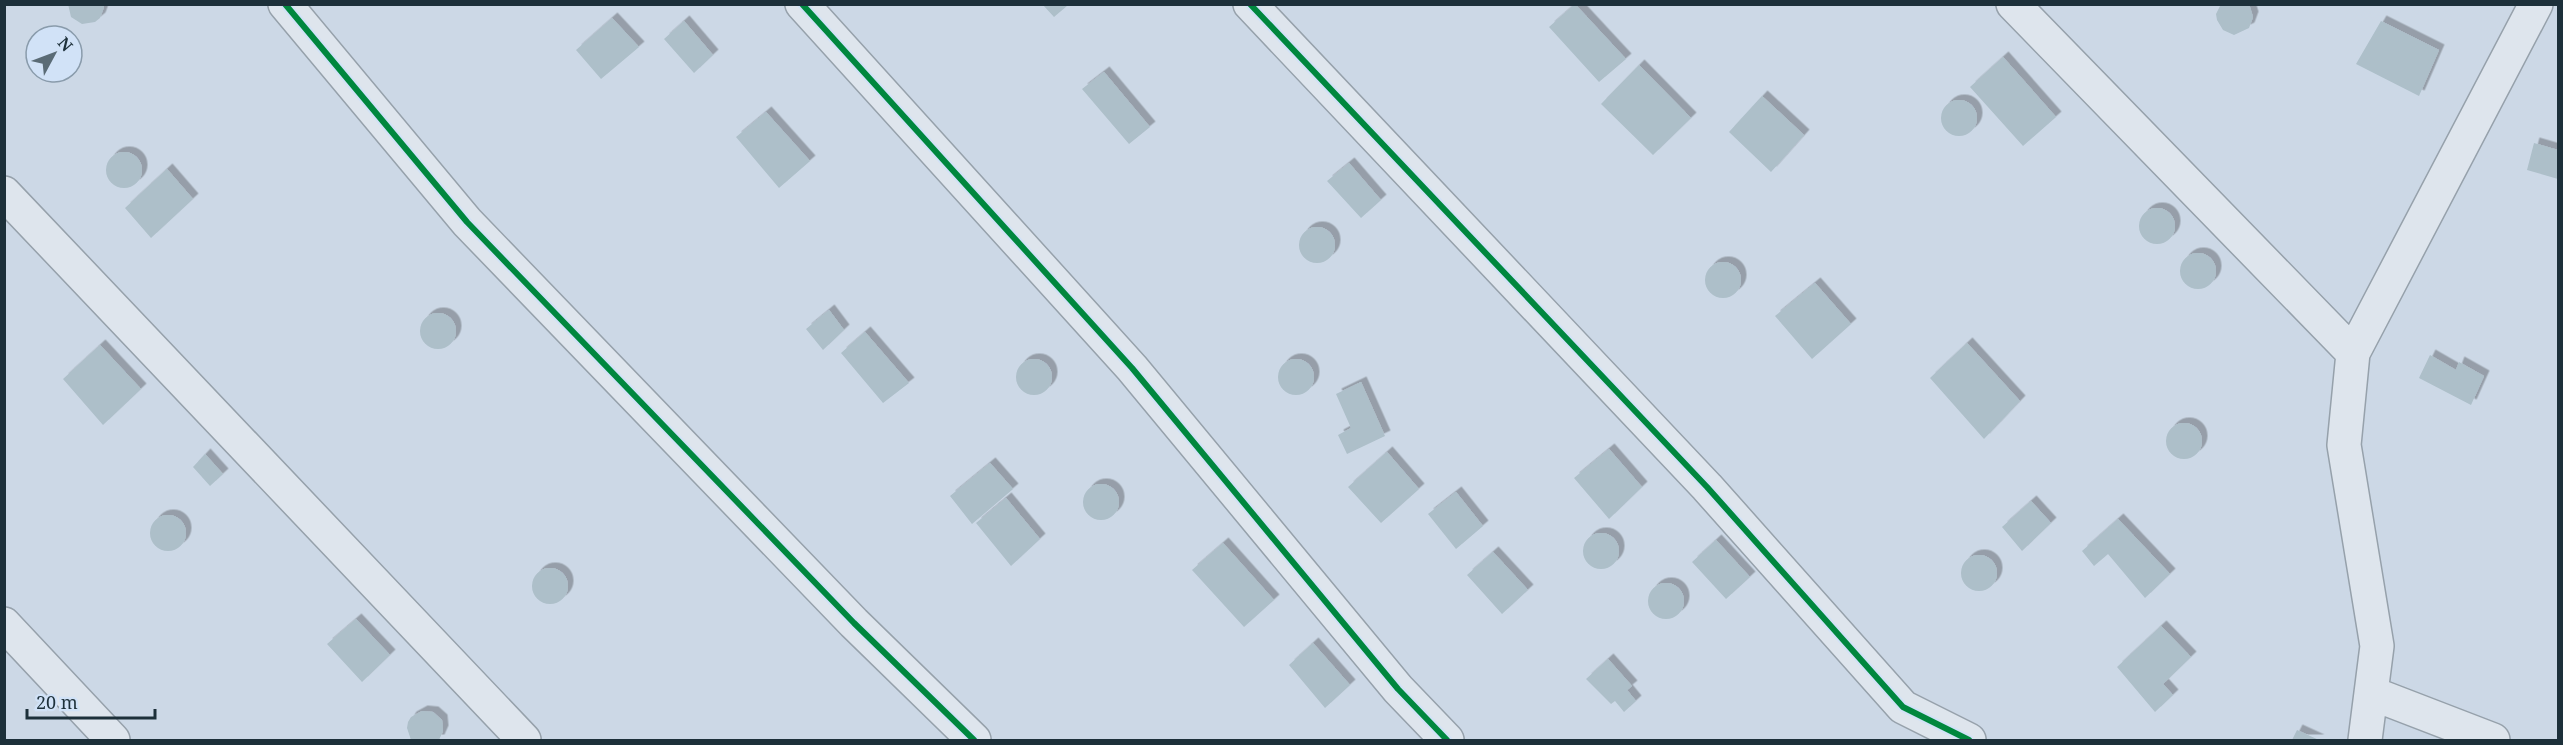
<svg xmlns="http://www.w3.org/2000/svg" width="2563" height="745" font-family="'Noto Serif',serif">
<defs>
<filter id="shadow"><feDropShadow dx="5.5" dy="-5.5" stdDeviation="0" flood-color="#0004"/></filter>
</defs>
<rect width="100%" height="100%" fill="#ccd8e6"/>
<!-- building -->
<path fill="#adbfc9" filter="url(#shadow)" d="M68 4H104V7L100 18 95 22 82 24 71 17Z
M1575 4 1626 59 1599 82 1549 27Z
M2221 4H2249L2253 17 2249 28 2234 35 2223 30 2217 20 2216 14Z
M1043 5H1068L1054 17Z
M612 18 639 47 601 79 576 50Z
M684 21 713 55 694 73 664 39Z
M2381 21 2439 50 2419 96 2356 64Z
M2003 57 2056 117 2023 146 1970 87Z
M1639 65 1691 118 1653 155 1601 104Z
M1104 72 1150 127 1129 144 1082 89Z
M1762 96 1804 135 1771 172 1729 132Z
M1941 118a18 18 0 1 1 36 0a18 18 0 1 1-36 0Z
M766 112 810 161 779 188 736 137Z
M2534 143 2558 150V179L2527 170Z
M106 170a18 18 0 1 1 36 0a18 18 0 1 1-36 0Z
M1349 163 1381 200 1361 218 1327 181Z
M167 169 193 199 151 238 125 208Z
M2139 226a18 18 0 1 1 36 0a18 18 0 1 1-36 0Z
M1299 245a18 18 0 1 1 36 0a18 18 0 1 1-36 0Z
M2180 271a18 18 0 1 1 36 0a18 18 0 1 1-36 0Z
M1705 280a18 18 0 1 1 36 0a18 18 0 1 1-36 0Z
M1815 283 1851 324 1812 359 1775 316Z
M829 310 844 330 823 350 806 329Z
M420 331a18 18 0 1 1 36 0a18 18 0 1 1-36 0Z
M865 332 909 383 883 403 841 353Z
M1967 343 2020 401 1984 439 1930 378Z
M100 345 141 389 103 425 63 379Z
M2430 355 2456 370 2459 362 2484 376 2471 405 2419 378Z
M1278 377a18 18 0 1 1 36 0a18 18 0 1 1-36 0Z
M1016 377a18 18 0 1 1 36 0a18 18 0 1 1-36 0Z
M1361 382 1385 436 1347 454 1338 435 1351 428 1336 394Z
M2166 441a18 18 0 1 1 36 0a18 18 0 1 1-36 0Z
M1609 449 1642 487 1609 519 1574 478Z
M1387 452 1419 489 1381 523 1348 487Z
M205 454 223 474 210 486 193 467Z
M990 463 1013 489 972 524 950 496Z
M1083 502a18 18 0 1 1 36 0a18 18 0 1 1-36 0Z
M1456 492 1483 526 1456 549 1428 514Z
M1006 498 1040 539 1011 566 976 523Z
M2031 501 2051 523 2022 551 2002 527Z
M150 533a18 18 0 1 1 36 0a18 18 0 1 1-36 0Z
M2118 519 2170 574 2145 598 2108 554 2094 566 2082 551Z
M1583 551a18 18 0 1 1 36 0a18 18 0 1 1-36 0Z
M1716 540 1750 577 1726 599 1692 562Z
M1223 543 1274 600 1244 627 1192 570Z
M1493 552 1528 590 1502 614 1467 575Z
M1961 573a18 18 0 1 1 36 0a18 18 0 1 1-36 0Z
M532 586a18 18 0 1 1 36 0a18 18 0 1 1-36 0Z
M1648 601a18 18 0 1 1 36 0a18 18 0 1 1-36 0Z
M356 619 390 655 362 682 327 644Z
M2161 626 2191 657 2163 684 2173 695 2155 712 2117 667Z
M1313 643 1350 685 1325 708 1289 665Z
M1608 659 1632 686 1627 690 1636 701 1624 712 1615 701 1611 704 1586 679Z
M422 711 433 712 442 720 443 731 439 740H411L407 728 408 722 411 717Z
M2297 730 2319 740H2292Z"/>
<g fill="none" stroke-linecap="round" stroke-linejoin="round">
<defs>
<path id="minor" d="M285 4 467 222 854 623 974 740
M802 4 1132 368 1398 689 1447 740
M1250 4 1707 487 1903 707 1969 740
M2013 4 2353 353
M4 193 524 740
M4 624 113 740
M2371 693 2493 740
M2365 740 2377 646 2344 445 2353 353 2536 4"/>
</defs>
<!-- minor casing -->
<use href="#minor" stroke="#96a1ab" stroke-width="36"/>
<!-- minor -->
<use href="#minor" stroke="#dee5ed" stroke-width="33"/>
<defs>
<path id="cycleway" d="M285 4 467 222 854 623 974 740
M802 4 1132 368 1398 689 1447 740
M1250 4 1707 487 1903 707 1969 740"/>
</defs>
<!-- cycleway casing -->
<use href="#cycleway" stroke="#d1e2f7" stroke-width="10"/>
<!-- cycleway -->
<use href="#cycleway" stroke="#00873e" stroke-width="6"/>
</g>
<!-- border -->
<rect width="2563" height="745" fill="none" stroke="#1d303a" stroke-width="12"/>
<!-- north arrow -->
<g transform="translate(54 54) rotate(49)"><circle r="28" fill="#d1e2f7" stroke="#899bab" stroke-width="1.5"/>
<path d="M0-4.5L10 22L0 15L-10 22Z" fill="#5a6b76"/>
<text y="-9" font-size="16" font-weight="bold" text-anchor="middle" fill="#1d303a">N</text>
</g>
<!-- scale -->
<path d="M27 709v9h128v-9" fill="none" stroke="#1d303a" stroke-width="3"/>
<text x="36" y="709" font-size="18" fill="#1d303a" stroke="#d1e2f7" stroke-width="4.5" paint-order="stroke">20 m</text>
</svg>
